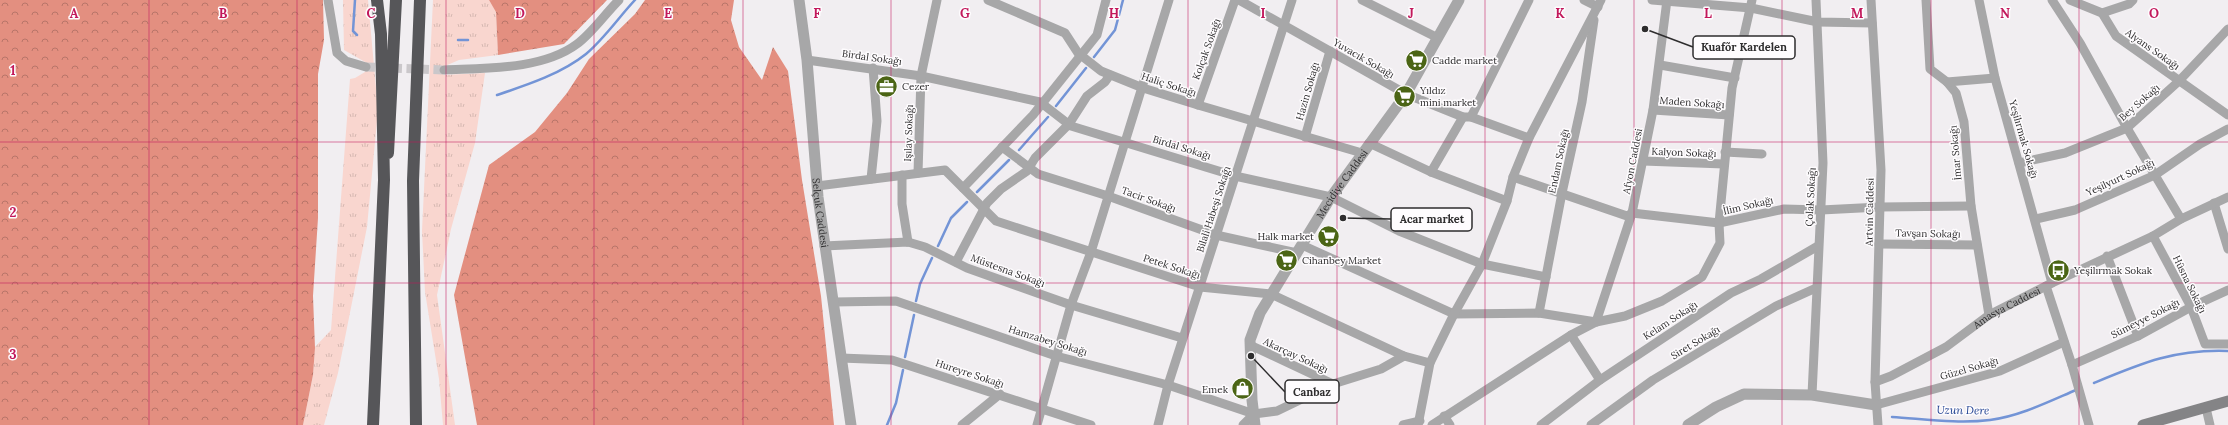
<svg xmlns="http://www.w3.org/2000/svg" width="2228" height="425" font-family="Lora,serif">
<defs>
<pattern id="grass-tufts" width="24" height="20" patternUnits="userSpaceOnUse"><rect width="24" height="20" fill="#f9d6cf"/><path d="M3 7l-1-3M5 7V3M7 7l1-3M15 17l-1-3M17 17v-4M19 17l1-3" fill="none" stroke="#d6b8b2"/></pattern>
<pattern id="forest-crowns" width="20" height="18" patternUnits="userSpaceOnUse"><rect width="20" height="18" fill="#e38f80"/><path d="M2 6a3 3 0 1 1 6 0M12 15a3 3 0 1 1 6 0" fill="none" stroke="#b87569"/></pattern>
</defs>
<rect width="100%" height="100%" fill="#f1eef1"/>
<!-- grass -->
<path fill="url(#grass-tufts)" d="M343 0H368L378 110 367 227 338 373 324 425H303L313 375 315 347 331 330 350 79 355 78 365 72 367 63 344 50Z
M433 0H489L496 11 498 55 459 60 445 66 443 75 485 73 475 143 451 229 437 295 455 425H443L439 379 425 292 422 231Z"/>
<!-- forest -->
<path fill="url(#forest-crowns)" d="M0 0H323L324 40 318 74V218L313 296 315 348 313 375 303 425H0Z
M489 0H607L564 44 498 55 496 12Z
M645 0H734L731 20 739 47 762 80 773 47 788 71 802 180 821 296 834 425H477L454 295 489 165 535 132 567 93 589 59 635 14Z"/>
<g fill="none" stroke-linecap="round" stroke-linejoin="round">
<!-- stream -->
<path stroke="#7394d6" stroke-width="2.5" d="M355 0 353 31 357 35
M458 40H468
M1094 57 1115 30 1123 0
M497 95C527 85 561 74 586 54 604 39 619 17 635 0
M1056 106 1086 68
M1019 150 1048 117
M977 192 1009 160
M938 246 951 218 967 202
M916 301 920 284 932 258
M905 357 914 315
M2094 383C2142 363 2175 349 2228 351
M1892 417C1924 419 1958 424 1990 420 2020 416 2048 402 2076 390
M887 425 896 403 903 370"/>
<!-- minor-tunnel -->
<path stroke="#cac7ca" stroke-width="9" stroke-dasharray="9 4.5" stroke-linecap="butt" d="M366 67 444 70"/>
<!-- minor -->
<g stroke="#a7a7a8" stroke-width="9">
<path d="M328 0 337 53 346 61 366 67"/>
<path d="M988 0 1065 33 1078 53 1101 71 1143 88 1198 105 1362 153"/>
<path d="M1239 0 1406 94 1463 117H1471L1529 138"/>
<path d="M1362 0 1438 38"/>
<path d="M1584 0 1598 7"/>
<path d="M1652 0 1751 8 1818 22 1872 23"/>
<path d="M1871 0 1881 170 1875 382 1878 425"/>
<path d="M1926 0 1930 69 1947 82 1956 93 1964 122 1971 206 1989 315"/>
<path d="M1979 0 1995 78 2052 283"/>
<path d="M2052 0 2080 43 2127 128 2181 219"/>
<path d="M2070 0 2102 13 2116 36 2228 115"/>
<path d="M2102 13 2129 4 2133 0"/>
<path d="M807 60 921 76 1040 102 1071 126 1235 176 1331 197 1399 231 1482 264 1546 277"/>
<path d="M1660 65 1735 78"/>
<path d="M444 70C485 68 542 70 577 44 592 33 605 14 619 0"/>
<path d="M1947 82 1995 78"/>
<path d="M1198 105 1235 0"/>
<path d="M1653 110 1729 115"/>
<path d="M1471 117 1529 0"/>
<path d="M1305 137 1330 51"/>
<path d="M1369 143 1431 172 1507 201"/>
<path d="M1002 147 1038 174 1108 196 1216 235 1297 253"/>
<path d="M1725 152 1762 154"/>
<path d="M1643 161 1724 164"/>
<path d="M2019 163 2065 153 2127 128 2179 81 2228 29"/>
<path d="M1431 172 1463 117"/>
<path d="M918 173 921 76 937 0"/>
<path d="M902 175V204L908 242"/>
<path d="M1513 177 1627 216 1632 213 1719 223 1784 209 1821 210 1880 207 1971 206"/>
<path d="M871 179 877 121 873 68"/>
<path d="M817 186 945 170 996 221 1200 287 1271 294 1404 356 1430 363"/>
<path d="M963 188 1033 115 1097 35 1106 0"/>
<path d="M2214 203 2228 249"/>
<path d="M2036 219 2075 210 2155 175 2200 144 2228 129"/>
<path d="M2153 236 2191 307 2205 344H2228"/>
<path d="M1879 244 1977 245"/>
<path d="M1302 245 1454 314 1539 313 1596 322 1632 213 1653 110 1667 0"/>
<path d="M824 246 908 242 925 247 967 268 1071 305 1182 338"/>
<path d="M2107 256 2138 336"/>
<path d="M956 262 987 203 1001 189 1027 171 1035 158 1069 124 1087 96 1105 82 1110 75"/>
<path d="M2046 286 2072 365 2089 425"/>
<path d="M834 302 896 301 1056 356 1168 385 1254 414 1277 411 1333 384 1381 369 1404 356"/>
<path d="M1539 313 1562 193 1582 102 1594 20"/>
<path d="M1571 335 1600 380"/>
<path d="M1250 345 1333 384"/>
<path d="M841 358 892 360 1091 425"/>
<path d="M2072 365 2138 336 2191 307 2228 290"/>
<path id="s1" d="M1875 382 1891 376 1946 347 1989 315 2052 283 2153 236 2181 219 2228 197"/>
<path d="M1812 395 1823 163 1816 0"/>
<path d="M1876 405 2000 371 2064 342"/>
<path d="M2206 408 2210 425"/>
<path d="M1444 416 1450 425"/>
<path d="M962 425 1000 394"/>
<path d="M1037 425 1071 305 1091 252 1169 0"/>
<path d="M1158 425 1168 385 1292 0"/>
<path d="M1243 425 1254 414"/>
<path d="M1403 425 1420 421"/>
<path d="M1418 425 1430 363 1454 314 1482 264 1507 201 1513 177 1529 138 1601 0"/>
<path d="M1432 425 1571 335 1596 322 1625 316 1662 301 1702 277 1720 243 1719 223 1732 88 1752 0"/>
<path d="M1541 425 1600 380 1731 293 1761 279 1818 246"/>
<path d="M1591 425 1653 380 1776 306 1816 288"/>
</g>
<!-- tertiary -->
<g stroke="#a7a7a8" stroke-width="11">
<path id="s2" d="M799 0 807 60 818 197 851 425"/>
<path id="s3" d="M1255 425 1252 400 1250 340 1260 313 1331 197 1406 94 1459 0"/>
<path d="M1688 425 1716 407 1744 394 1812 395 1876 405"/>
</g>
<!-- secondary -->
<path stroke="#848486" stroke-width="11" d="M2143 425 2228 401"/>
<!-- motorway -->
<path stroke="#565659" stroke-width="12" d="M388 153 396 0
M373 425 384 180 381 34 377 0
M416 425 413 181 420 0"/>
</g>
<!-- grid -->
<path fill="none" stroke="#c2185b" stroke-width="1" stroke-opacity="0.55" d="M149 0V425M297 0V425M446 0V425M594 0V425M743 0V425M891 0V425M1040 0V425M1188 0V425M1337 0V425M1485 0V425M1634 0V425M1782 0V425M1931 0V425M2079 0V425M0 142H2228M0 283H2228"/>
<!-- icons -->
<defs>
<symbol id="supermarket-disc" viewBox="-11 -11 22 22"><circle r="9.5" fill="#4b6515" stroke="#fefcfe"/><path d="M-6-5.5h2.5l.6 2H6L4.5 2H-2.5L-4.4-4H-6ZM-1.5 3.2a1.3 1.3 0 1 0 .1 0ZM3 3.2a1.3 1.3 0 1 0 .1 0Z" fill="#fff"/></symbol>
<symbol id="office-disc" viewBox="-11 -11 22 22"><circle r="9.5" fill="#4b6515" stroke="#fefcfe"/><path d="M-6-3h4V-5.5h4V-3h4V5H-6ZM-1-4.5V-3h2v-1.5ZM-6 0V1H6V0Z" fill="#fff"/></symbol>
<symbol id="bus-disc" viewBox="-11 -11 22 22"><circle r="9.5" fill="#4b6515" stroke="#fefcfe"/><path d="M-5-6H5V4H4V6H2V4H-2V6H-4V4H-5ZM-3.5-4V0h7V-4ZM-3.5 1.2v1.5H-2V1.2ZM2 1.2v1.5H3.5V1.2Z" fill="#fff"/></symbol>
<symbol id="shop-disc" viewBox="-11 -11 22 22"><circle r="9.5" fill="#4b6515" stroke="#fefcfe"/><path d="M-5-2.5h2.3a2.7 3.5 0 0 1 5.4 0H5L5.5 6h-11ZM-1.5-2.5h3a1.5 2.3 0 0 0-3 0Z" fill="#fff"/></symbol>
</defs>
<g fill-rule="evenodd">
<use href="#supermarket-disc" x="1404" y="48" width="25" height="25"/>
<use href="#office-disc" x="874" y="74" width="25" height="25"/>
<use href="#supermarket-disc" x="1392" y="84" width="25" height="25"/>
<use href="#supermarket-disc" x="1316" y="224" width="25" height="25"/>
<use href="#supermarket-disc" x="1274" y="248" width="25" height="25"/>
<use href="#bus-disc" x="2046" y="258" width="25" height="25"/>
<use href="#shop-disc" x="1230" y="376" width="25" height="25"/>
</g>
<g text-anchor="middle" stroke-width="3" stroke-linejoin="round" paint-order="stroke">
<!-- street labels -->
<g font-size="10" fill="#2e2d2e" stroke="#fefcfe">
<text transform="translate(1206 49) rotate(-70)" y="4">Kolçak Sokağı</text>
<text transform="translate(2153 49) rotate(35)" y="4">Alyans Sokağı</text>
<text transform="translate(872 57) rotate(8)" y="4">Birdal Sokağı</text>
<text transform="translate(1364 58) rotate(30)" y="4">Yuvacık Sokağı</text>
<text transform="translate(1169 84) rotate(18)" y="4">Haliç Sokağı</text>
<text transform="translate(1307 91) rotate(-74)" y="4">Hazin Sokağı</text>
<text transform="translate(1692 102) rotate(4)" y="4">Maden Sokağı</text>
<text transform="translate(2139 102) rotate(-41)" y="4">Bey Sokağı</text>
<text transform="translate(908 133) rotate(-88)" y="4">Işılay Sokağı</text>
<text transform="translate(2024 139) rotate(74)" y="4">Yeşilırmak Sokağı</text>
<text transform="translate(1182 147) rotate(17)" y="4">Birdal Sokağı</text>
<text transform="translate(1684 152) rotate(2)" y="4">Kalyon Sokağı</text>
<text transform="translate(1955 153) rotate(-95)" y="4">İmar Sokağı</text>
<text transform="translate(1558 161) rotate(-78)" y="4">Endam Sokağı</text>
<text transform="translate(1632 161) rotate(-79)" y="4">Afyon Caddesi</text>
<text transform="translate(2120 177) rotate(-25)" y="4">Yeşilyurt Sokağı</text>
<text dy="4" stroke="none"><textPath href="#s3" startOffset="267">Mecidiye Caddesi</textPath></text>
<text transform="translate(1810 197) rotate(-87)" y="4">Çolak Sokağı</text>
<text transform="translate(1149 199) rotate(20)" y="4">Tacir Sokağı</text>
<text transform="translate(1748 205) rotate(-13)" y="4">İlim Sokağı</text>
<text transform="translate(1213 209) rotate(-72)" y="4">Bilali Habeşi Sokağı</text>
<text transform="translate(1869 212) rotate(-89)" y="4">Artvin Caddesi</text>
<text dy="4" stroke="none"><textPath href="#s2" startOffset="214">Selçuk Caddesi</textPath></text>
<text transform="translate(1928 233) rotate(1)" y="4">Tavşan Sokağı</text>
<text transform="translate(1172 266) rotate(18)" y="4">Petek Sokağı</text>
<text transform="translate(1008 270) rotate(20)" y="4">Müstesna Sokağı</text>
<text transform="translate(2190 284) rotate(64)" y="4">Hüsna Sokağı</text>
<text dy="4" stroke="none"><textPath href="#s1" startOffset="152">Amasya Caddesi</textPath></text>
<text transform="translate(2145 318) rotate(-27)" y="4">Sümeyye Sokağı</text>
<text transform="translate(1670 320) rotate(-33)" y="4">Kelam Sokağı</text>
<text transform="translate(1048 340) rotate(17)" y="4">Hamzabey Sokağı</text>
<text transform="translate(1695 342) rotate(-31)" y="4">Siret Sokağı</text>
<text transform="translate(1296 355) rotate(25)" y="4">Akarçay Sokağı</text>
<text transform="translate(1969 368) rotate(-16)" y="4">Güzel Sokağı</text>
<text transform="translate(970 373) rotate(18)" y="4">Hureyre Sokağı</text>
</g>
<!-- poi labels -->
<g font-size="10" fill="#2e2d2e" stroke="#fefcfe" text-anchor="start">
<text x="1432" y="64">Cadde market</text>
<text x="902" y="90">Cezer</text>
<text x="1420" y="94">Yıldız<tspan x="1420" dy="12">mini market</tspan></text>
<text x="1314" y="240" text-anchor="end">Halk market</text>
<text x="1302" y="264">Cihanbey Market</text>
<text x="2074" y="274">Yeşilırmak Sokak</text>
<text x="1228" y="393" text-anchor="end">Emek</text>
</g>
<!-- water labels -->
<g font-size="11" font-style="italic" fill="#214392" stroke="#fefcfe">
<text transform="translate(1963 410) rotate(1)" y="4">Uzun Dere</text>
</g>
</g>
<g font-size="13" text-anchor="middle" font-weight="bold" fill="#c2185b" stroke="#fefcfe" stroke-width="3" stroke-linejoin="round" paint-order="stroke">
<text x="74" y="18">A</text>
<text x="223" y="18">B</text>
<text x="371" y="18">C</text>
<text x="520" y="18">D</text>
<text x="668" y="18">E</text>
<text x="817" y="18">F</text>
<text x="965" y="18">G</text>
<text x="1114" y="18">H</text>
<text x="1263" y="18">I</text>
<text x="1411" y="18">J</text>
<text x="1560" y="18">K</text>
<text x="1708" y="18">L</text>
<text x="1857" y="18">M</text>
<text x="2005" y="18">N</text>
<text x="2154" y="18">O</text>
<text x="13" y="75">1</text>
<text x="13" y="217">2</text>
<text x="13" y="359">3</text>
</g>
<!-- callouts -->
<path fill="none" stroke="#2e2d2e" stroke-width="1.5" d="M1645 29L1693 47M1343 218L1391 219M1251 356L1285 392"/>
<g fill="#2e2d2e" stroke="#fefcfe" stroke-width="1.5">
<circle cx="1645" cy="29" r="4"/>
<circle cx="1343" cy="218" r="4"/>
<circle cx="1251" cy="356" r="4"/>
</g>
<g fill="#fefcfe" stroke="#2e2d2e" stroke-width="1.5">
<rect x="1693" y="36" width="102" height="23" rx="4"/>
<rect x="1391" y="208" width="81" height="23" rx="4"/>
<rect x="1285" y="380" width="54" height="23" rx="4"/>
</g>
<g font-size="11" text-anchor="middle" font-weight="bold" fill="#2e2d2e">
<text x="1744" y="51">Kuafõr Kardelen</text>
<text x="1432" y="223">Acar market</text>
<text x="1312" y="396">Canbaz</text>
</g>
</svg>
